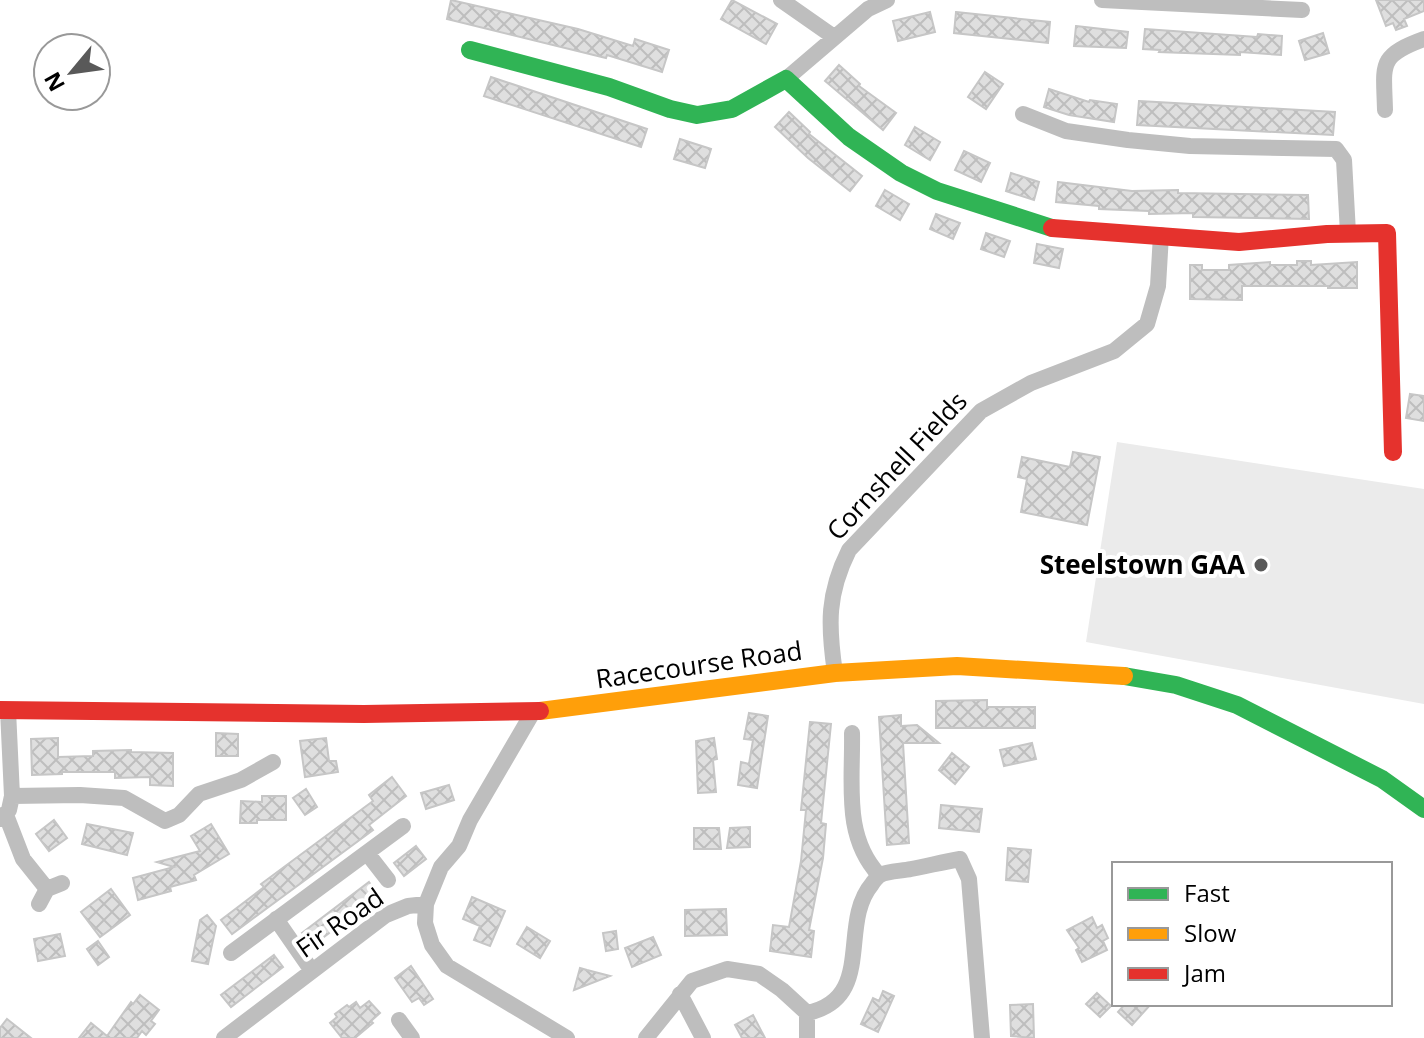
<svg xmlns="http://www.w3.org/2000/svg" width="1424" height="1038" font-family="'Open Sans',sans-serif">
<defs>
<pattern id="building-cross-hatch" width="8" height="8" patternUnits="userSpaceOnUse" patternTransform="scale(2)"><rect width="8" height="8" fill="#dfdfdf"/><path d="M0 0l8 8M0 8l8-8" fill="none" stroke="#bebebe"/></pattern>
</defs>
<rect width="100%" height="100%" fill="#fff"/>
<!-- pitch -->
<path fill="#ebebeb" d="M1117 442 1424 489V704L1086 642Z"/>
<!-- building -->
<path fill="url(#building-cross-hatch)" stroke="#c6c6c6" stroke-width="2" d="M451 0 578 29 633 46 635 39 669 50 662 72 607 55 606 58 447 19Z
M732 0 777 24 766 44 721 19Z
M1376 0H1424V11L1404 19 1407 26 1396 30 1393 23 1386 26Z
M930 12 935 32 898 41 893 21Z
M956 12 1050 22 1048 43 954 33Z
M1076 26 1128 32 1126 48 1074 46Z
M1145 29 1257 37 1258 34 1282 36 1281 55 1240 52V55L1159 52 1160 50 1143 49Z
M1323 33 1329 53 1305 60 1299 41Z
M839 65 860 84 859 86 896 113 883 130 825 81Z
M985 72 1003 84 986 109 968 97Z
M491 77 647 129 641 147 484 96Z
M1049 89 1089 102 1090 100 1117 104 1114 122 1069 115 1044 107Z
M1139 101 1335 112 1333 135 1137 125Z
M789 112 810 132 809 134 862 176 850 191 808 158 775 127Z
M915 127 940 142 930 160 905 145Z
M680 139 711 149 705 168 674 159Z
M964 151 990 163 981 182 955 170Z
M1011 173 1039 182 1034 200 1006 191Z
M1058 182 1132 191 1178 190V193L1308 195 1309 219 1193 217V213L1149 214V211L1099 209V206L1056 202Z
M885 190 909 204 900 220 876 206Z
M936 214 960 223 953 239 930 229Z
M986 233 1010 241 1004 257 981 249Z
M1037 244 1063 249 1059 268 1034 263Z
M1297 261H1311V265L1357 262V288H1328V286H1242V300L1190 299V265H1202V270H1229V265L1270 262V265H1297Z
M1410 394 1424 396V421L1406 418Z
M1073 452 1100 457 1087 525 1021 512 1027 479 1018 477 1022 457 1070 467Z
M987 700V707H1035V728H936V701Z
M749 713 768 716 757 788 738 785 741 762 749 764 753 740 744 739Z
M901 715V726L917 725 939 743H903L909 843 887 845 879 717Z
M810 722 831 724 821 823 826 824 823 858 809 930 814 931 811 957 770 951 773 925 789 927 801 861 806 810H801Z
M216 733 238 734V756H216Z
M58 738V757L93 756V751L131 750V752L173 753V786L150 785V777L115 778V772H62V774L32 775 31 739Z
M326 738 329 761H336L338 772 305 777 300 741Z
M714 738 717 759 713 760 716 792 698 793 696 741Z
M1032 743 1036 759 1004 766 1000 750Z
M952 753 969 767 955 784 939 770Z
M392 777 406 796 369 825 373 830 232 934 221 920 264 887 261 884 373 801 369 795Z
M449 785 454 800 426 809 421 793Z
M306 789 317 807 305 815 293 798Z
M262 796H286V820H257V823H240L241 801 262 802Z
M941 805 982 809 979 832 939 828Z
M54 820 67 838 49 851 36 834Z
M87 824 133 833 127 855 82 844Z
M211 824 229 854 194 875 196 880 170 887 171 891 138 900 133 878 174 867 157 862 200 851 191 836Z
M750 827V847L727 848 730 828Z
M694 828H719L721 849H694Z
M416 846 426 859 404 876 394 863Z
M1008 848 1031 850 1028 882 1006 880Z
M369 882 379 895 312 946 302 933Z
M111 889 130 915 100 937 81 912Z
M472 897 505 911 490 946 474 940 480 926 463 919Z
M726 909 727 935 685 936V910Z
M207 915 216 926 208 964 192 961 200 920Z
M1092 917 1097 928 1102 925 1108 938 1103 941 1107 950 1082 962 1076 950 1079 948 1067 930Z
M527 927 550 941 540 958 517 944Z
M616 931 618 949 606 951 603 933Z
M60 934 65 956 38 961 34 939Z
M653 937 661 955 632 967 625 948Z
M98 941 109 957 98 965 87 949Z
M274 955 283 967 231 1007 221 995Z
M411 966 433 999 424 1005 419 998 412 1002 395 978Z
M580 968 587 970 610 976 574 990Z
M883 991 894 996 878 1032 861 1024 873 998 879 1001Z
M1097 993 1111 1006 1100 1017 1086 1004Z
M140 995 159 1010 151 1021 155 1024 146 1035 142 1031 137 1038H79L91 1023 107 1036 131 1002 133 1004Z
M369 1001 380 1013 371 1021 373 1023 355 1038H342L330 1023 337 1017 335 1014 347 1005 349 1007 356 1002 360 1008Z
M1033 1004 1034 1038 1011 1036 1010 1005Z
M1125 1004H1151L1132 1025 1118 1012Z
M753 1015 765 1038H742L735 1025Z
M7 1019 31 1038H0V1028Z"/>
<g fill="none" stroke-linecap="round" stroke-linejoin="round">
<!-- street -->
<path stroke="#bebebe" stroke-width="16" d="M781 0 834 37
M1102 0 1302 10
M786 79 868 9 887 0
M1385 110C1384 65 1377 56 1424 39
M1023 114 1066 131 1128 140 1190 146 1336 149 1344 160 1348 233
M835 673C828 625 827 594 849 550L981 411 1031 383 1114 351 1147 324 1158 286 1161 235
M533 712 470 820 459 846 441 867 426 904 425 923 432 945 447 966 567 1038
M852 733C853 784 843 836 879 875
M12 796 80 795 124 798 165 821 179 815 199 794 241 780 273 762
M6 815 23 859 47 889
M0 819 9 810 12 796 8 710
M367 853 388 880
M39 904 47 889 62 883
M276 919 312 971
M231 953 403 826
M680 994 703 1038
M807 1013C876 999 838 924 872 884 873 882 878 876 880 875 888 871 902 871 911 869 927 866 943 862 960 859L969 879 982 1038
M399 1020 412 1038
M224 1038 386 915 408 906 426 904
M646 1038 692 981 727 969 759 974 782 990 807 1013V1038"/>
<!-- fast -->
<path stroke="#30b455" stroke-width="18" d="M470 50 609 87 670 109 697 115 732 109 786 79 849 137 901 173 937 191 1052 228
M1124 676 1176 685 1237 705 1382 779 1424 809"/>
<!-- slow -->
<path stroke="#ff9f0a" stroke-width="18" d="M540 711 835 673 957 666 1124 676"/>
<!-- jam -->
<path stroke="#e5322d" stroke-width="18" d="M1052 228 1239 242 1327 234 1387 233 1393 452
M0 710 364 714 540 711"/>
</g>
<!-- markers -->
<circle fill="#595959" stroke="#fff" stroke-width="3" cx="1261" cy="565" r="8"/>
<g text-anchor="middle" stroke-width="8" stroke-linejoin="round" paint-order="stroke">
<!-- street labels -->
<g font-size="26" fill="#000" stroke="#fff">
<text transform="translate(897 466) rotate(-47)" y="9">Cornshell Fields</text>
<text transform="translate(699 665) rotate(-8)" y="9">Racecourse Road</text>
<text transform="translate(340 923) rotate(-35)" y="9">Fir Road</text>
</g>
<!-- poi labels -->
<g font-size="26" font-weight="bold" fill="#000" stroke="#fff" text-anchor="end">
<text x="1245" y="574">Steelstown GAA</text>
</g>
</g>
<!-- legend -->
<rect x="1112" y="862" width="280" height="144" fill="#ffffff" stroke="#999999" stroke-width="2"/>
<rect x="1128" y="888" width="40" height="12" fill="#30b455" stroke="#999999" stroke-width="2"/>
<text x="1184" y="902" font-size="24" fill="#000000">Fast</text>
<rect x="1128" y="928" width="40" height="12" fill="#ff9f0a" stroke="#999999" stroke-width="2"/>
<text x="1184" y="942" font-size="24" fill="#000000">Slow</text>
<rect x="1128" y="968" width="40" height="12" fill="#e5322d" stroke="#999999" stroke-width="2"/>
<text x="1184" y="982" font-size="24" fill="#000000">Jam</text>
<!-- north arrow -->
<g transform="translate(72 72) rotate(241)"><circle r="38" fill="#ffffff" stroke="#999999" stroke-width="2"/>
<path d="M0-6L14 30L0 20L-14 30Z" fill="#595959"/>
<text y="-12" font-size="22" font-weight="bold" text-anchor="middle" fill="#000000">N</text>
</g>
</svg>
